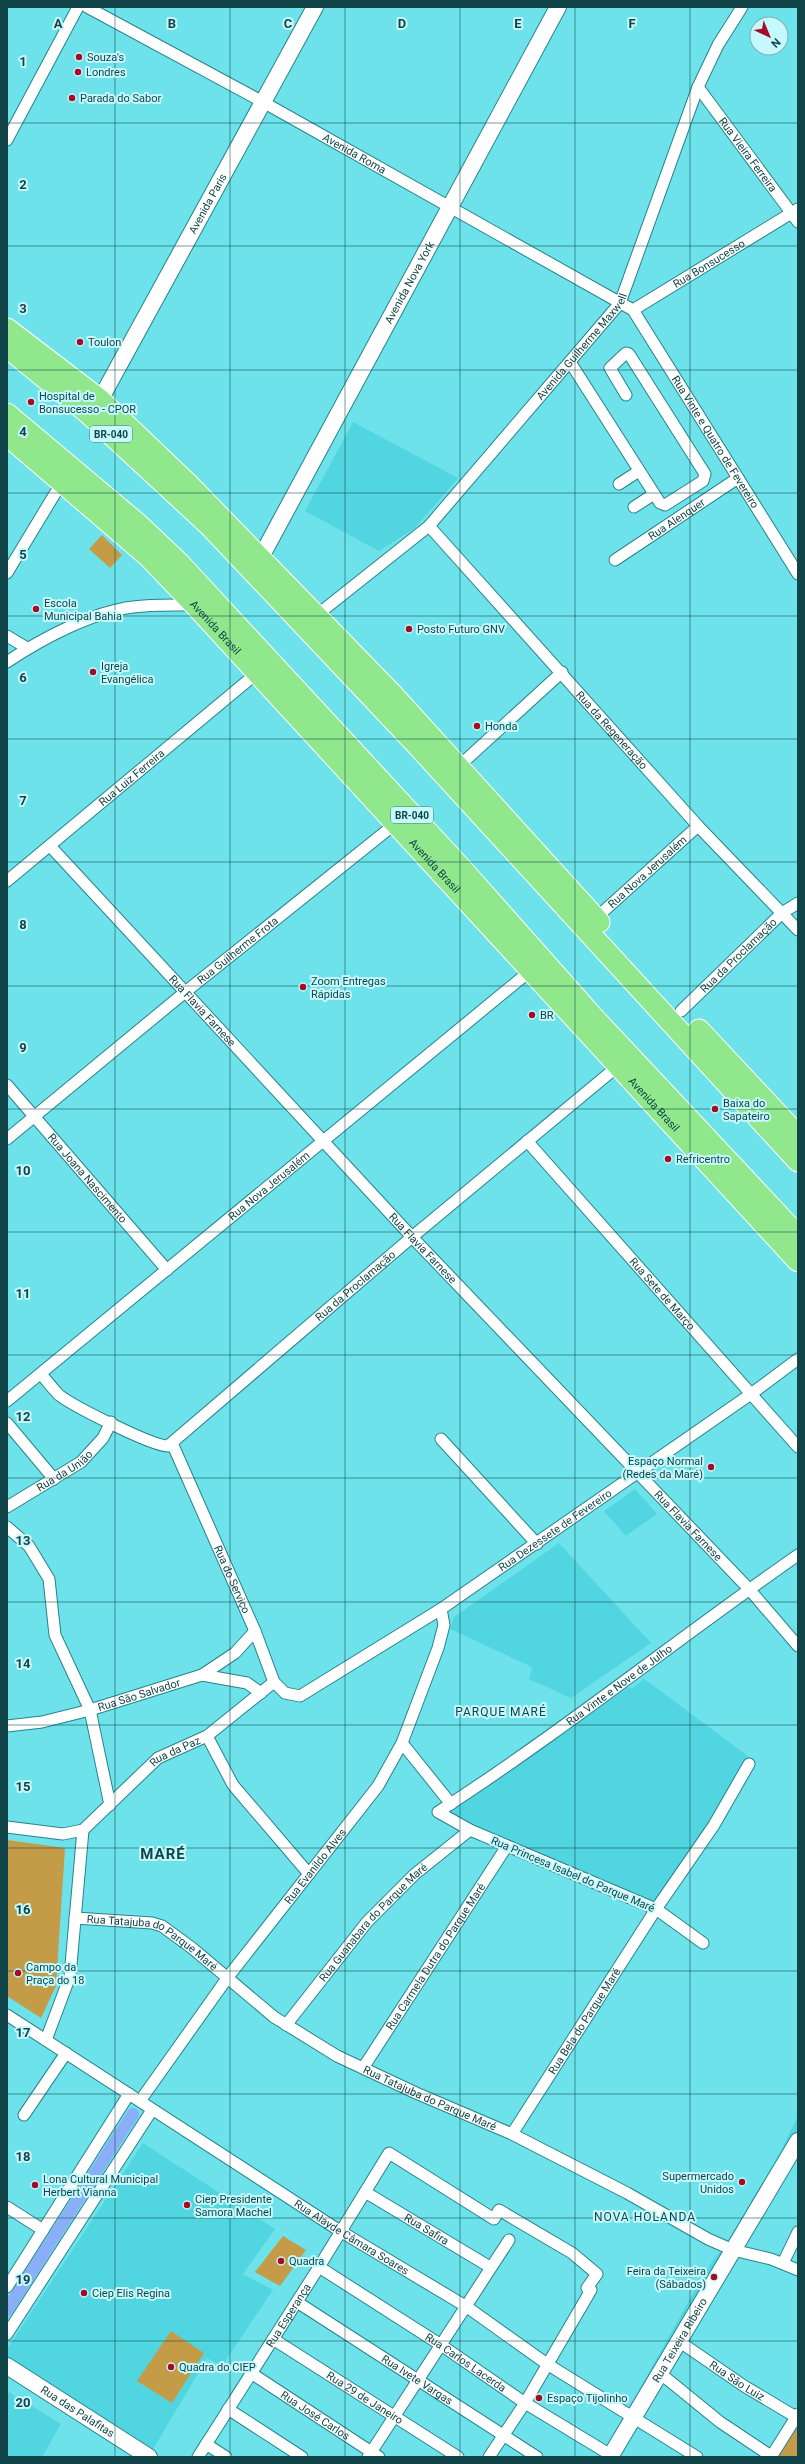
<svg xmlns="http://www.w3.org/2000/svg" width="805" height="2464" font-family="Roboto,sans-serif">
<rect width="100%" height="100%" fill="#6ee2eb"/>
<!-- built -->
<path fill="#51d5e0" d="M353 422 458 478 415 528 379 551 305 511Z
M635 1489 657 1514 626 1536 604 1511Z
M559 1543 651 1643 571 1698 529 1679 532 1667 450 1629 454 1617Z
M643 1678 753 1760 745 1777 659 1905 447 1816V1812L488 1783 628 1687 632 1688 642 1681Z
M798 2116V2153L643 2416 630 2406 691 2297 711 2263 727 2243 780 2152Z
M143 2143 275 2229 243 2274 273 2290 222 2366 207 2358 152 2451 7 2361V2349Z
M7 2391 61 2424 42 2457H7Z"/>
<!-- green -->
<path fill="#c49b46" d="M102 535 122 555 110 568 89 549Z
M7 1840 65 1848 56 1986 41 2018 7 1996Z
M283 2236 306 2250 280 2286 255 2272Z
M171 2331 204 2353 172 2403 137 2381Z
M798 2420V2457H775Z"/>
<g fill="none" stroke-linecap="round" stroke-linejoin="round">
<!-- canal -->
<path stroke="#8aaff8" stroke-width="12" d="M7 2310 133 2114"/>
<defs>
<g id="street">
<path id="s1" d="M87 7 263 102 633 310 798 574"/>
<path id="s2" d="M698 87 798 222"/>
<path d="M7 140 78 7"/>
<path id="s3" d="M633 310 798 209"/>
<path d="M570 362 660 503 665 505 703 481 705 474 629 354 626 353 610 368 626 395"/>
<path d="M619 484 639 471"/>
<path d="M634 507 654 494"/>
<path id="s4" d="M429 526 698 826 798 930"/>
<path id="s5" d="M615 560 738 478"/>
<path d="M7 573 62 482"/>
<path id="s6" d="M317 615 429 526 620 303 698 87 718 45 742 7"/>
<path d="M7 636 27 648"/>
<path d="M7 662C41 639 92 612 133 607 153 604 175 605 195 605"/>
<path d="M458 767 562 672"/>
<path id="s7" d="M51 847 412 1237 749 1589 798 1646"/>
<path id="s8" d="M7 881 257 673"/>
<path id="s9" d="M596 918 698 826"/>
<path id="s10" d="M681 1011 782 913 798 903"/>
<path id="s11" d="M7 1085 167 1270"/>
<path id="s12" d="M7 1139 184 993 395 824"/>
<path id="s13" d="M527 1141 798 1447"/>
<path id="s14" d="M41 1374C47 1381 53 1389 59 1395 73 1406 152 1446 168 1446L412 1237 618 1066"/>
<path id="s15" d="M7 1401 530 971"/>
<path d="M7 1423 54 1479"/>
<path d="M441 1439 537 1544"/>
<path id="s16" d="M172 1443 255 1631 274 1682 285 1693 300 1696 441 1609 751 1394 798 1359"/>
<path id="s17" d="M7 1507 81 1462 103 1438 111 1422"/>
<path d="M7 1527 29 1546 49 1579 55 1635 90 1710 110 1805"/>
<path d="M202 1675 247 1683 261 1693"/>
<path id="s18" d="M7 1726 42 1722 90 1710 202 1675 235 1653 255 1631"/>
<path d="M207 1736 233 1785 309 1874"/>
<path d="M402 1743 451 1804"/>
<path id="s19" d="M7 1827 63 1834 83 1830 158 1758 207 1736 274 1682"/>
<path id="s20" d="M75 1918 152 1923 162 1926 192 1948 274 2017 337 2056 416 2093 512 2134 627 2193 708 2239 733 2250 771 2259 798 2270"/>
<path id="s21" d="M703 1943 656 1909 470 1830 438 1812C562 1732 677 1639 798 1555"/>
<path id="s22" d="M7 2015 340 2231 467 2307 547 2364 697 2457"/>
<path id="s23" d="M286 2025 367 1922 415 1874 470 1830"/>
<path d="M46 2040 70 1976 83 1830"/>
<path id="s24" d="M363 2068 507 1846"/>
<path id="s25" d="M140 2101 228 1977 378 1786 402 1743 438 1648 444 1625 441 1609"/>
<path d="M24 2115 66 2053"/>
<path id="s26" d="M512 2134 656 1909 714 1825 749 1764"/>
<path id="s27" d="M365 2192 490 2267"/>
<path d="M7 2207 43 2230"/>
<path d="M783 2263 798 2232"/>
<path id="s28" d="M319 2267 441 2345 525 2403 614 2457"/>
<path d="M7 2287 129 2094"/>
<path id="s29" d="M297 2302 537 2457"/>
<path d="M7 2334 152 2110"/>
<path id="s30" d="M273 2339 458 2457"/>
<path id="s31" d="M680 2342 744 2386 796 2417"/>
<path id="s32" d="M251 2373 379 2457"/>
<path d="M661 2374 720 2422 771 2456"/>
<path d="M228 2409 302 2457"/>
<path d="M206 2444 226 2457"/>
<path id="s33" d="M198 2457 319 2267 389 2153 494 2219 499 2210 572 2253 597 2274 587 2288"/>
<path d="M368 2457 509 2240"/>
<path d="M489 2457 525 2403 591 2290"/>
<path d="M771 2457 798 2414"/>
</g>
<g id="secondary">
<path id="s34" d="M100 400 315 7"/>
<path id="s35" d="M261 557 558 7"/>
<path id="s36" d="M7 2366 149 2457"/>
<path id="s37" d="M610 2457 798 2141"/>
</g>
<g id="highway">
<path d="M7 329 100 400 187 483 392 694 599 922"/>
<path d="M7 347 87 412 210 526 418 746 798 1161"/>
<path d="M7 414 139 525 178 562 460 867 592 1016 798 1236"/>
<path id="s38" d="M7 435 148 556 195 605 798 1261"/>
<path d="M699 1030 798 1136"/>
</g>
</defs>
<!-- street casing -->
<use href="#street" stroke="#26838b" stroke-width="13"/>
<!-- secondary casing -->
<use href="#secondary" stroke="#26838b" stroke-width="18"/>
<!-- highway casing -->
<use href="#highway" stroke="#fff" stroke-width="23"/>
<!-- street -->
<use href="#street" stroke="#fff" stroke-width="11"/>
<!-- secondary -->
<use href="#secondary" stroke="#fff" stroke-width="16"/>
<!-- highway -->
<use href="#highway" stroke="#91e88c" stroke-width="21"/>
</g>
<!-- grid -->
<path fill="none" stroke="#114549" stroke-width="1" stroke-opacity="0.55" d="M115 7V2457M230 7V2457M345 7V2457M460 7V2457M575 7V2457M690 7V2457M7 123H798M7 246H798M7 370H798M7 493H798M7 616H798M7 739H798M7 862H798M7 986H798M7 1109H798M7 1232H798M7 1355H798M7 1478H798M7 1602H798M7 1725H798M7 1848H798M7 1971H798M7 2094H798M7 2218H798M7 2341H798"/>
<!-- markers -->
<g fill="#a50b23" stroke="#c5f9fe" stroke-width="1.5">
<circle cx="79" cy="57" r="4"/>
<circle cx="78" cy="72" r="4"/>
<circle cx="72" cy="98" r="4"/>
<circle cx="80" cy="342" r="4"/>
<circle cx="31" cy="402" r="4"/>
<circle cx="36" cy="609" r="4"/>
<circle cx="409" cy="629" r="4"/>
<circle cx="93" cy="672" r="4"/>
<circle cx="477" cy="726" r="4"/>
<circle cx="303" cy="987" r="4"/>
<circle cx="532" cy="1015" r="4"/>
<circle cx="715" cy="1109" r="4"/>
<circle cx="668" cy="1159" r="4"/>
<circle cx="711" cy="1467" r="4"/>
<circle cx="18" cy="1973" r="4"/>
<circle cx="742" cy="2182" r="4"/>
<circle cx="35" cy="2185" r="4"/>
<circle cx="187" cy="2205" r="4"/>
<circle cx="281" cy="2261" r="4"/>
<circle cx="714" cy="2277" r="4"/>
<circle cx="84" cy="2293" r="4"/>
<circle cx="171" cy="2367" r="4"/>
<circle cx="539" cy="2398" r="4"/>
</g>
<g text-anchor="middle" stroke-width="4" stroke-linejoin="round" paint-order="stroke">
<!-- shield labels -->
<g fill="#c5f9fe" stroke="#477b7f" stroke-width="1">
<rect x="90" y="426" width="42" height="16" rx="3"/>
<rect x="391" y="807" width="42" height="16" rx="3"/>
</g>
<g font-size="10" font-weight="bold" fill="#114549">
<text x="111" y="438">BR-040</text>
<text x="412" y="819">BR-040</text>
</g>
<!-- poi labels -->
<g font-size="11" fill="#114549" stroke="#c5f9fe" text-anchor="start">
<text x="87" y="61">Souza's</text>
<text x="86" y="76">Londres</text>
<text x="80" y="102">Parada do Sabor</text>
<text x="88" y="346">Toulon</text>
<text x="39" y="400">Hospital de<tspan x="39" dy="13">Bonsucesso - CPOR</tspan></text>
<text x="44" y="607">Escola<tspan x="44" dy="13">Municipal Bahia</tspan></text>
<text x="417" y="633">Posto Futuro GNV</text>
<text x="101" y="670">Igreja<tspan x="101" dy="13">Evangélica</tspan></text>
<text x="485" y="730">Honda</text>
<text x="311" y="985">Zoom Entregas<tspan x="311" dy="13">Rápidas</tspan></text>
<text x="540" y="1019">BR</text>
<text x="723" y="1107">Baixa do<tspan x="723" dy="13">Sapateiro</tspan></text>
<text x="676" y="1163">Refricentro</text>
<text x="703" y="1465" text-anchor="end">Espaço Normal<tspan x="703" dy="13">(Redes da Maré)</tspan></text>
<text x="26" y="1971">Campo da<tspan x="26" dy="13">Praça do 18</tspan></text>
<text x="734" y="2180" text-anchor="end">Supermercado<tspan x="734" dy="13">Unidos</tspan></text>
<text x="43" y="2183">Lona Cultural Municipal<tspan x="43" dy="13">Herbert Vianna</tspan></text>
<text x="195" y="2203">Ciep Presidente<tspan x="195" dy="13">Samora Machel</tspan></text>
<text x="289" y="2265">Quadra</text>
<text x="706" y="2275" text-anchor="end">Feira da Teixeira<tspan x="706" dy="13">(Sábados)</tspan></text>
<text x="92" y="2297">Ciep Elis Regina</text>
<text x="179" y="2371">Quadra do CIEP</text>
<text x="547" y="2402">Espaço Tijolinho</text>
</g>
<!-- street labels -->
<g font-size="11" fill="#114549" stroke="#c5f9fe">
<text dy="4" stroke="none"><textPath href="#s1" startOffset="305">Avenida Roma</textPath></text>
<text dy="4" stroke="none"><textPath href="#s2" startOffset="84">Rua Vieira Ferreira</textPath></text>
<text dy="4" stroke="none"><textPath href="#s34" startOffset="224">Avenida Paris</textPath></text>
<text dy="4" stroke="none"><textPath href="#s3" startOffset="89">Rua Bonsucesso</textPath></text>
<text dy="4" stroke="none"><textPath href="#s35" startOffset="312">Avenida Nova York</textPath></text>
<text dy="4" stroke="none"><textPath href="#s6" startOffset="379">Avenida Guilherme Maxwell</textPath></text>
<text dy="4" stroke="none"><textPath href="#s1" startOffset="780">Rua Vinte e Quatro de Fevereiro</textPath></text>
<text dy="4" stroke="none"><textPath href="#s5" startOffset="74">Rua Alenquer</textPath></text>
<text dy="4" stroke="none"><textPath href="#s38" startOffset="284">Avenida Brasil</textPath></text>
<text dy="4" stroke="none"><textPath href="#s4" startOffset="274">Rua da Regeneração</textPath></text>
<text dy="4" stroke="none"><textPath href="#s8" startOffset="162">Rua Luiz Ferreira</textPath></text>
<text dy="4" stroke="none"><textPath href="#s38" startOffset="608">Avenida Brasil</textPath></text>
<text dy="4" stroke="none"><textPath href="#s9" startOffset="69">Rua Nova Jerusalém</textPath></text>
<text dy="4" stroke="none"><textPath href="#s12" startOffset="298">Rua Guilherme Frota</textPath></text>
<text dy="4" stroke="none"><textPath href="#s10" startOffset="80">Rua da Proclamação</textPath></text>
<text dy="4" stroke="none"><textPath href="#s7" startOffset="223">Rua Flavia Farnese</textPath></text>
<text dy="4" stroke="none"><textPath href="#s38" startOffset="932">Avenida Brasil</textPath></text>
<text dy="4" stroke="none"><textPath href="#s11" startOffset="123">Rua Joana Nascimento</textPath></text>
<text dy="4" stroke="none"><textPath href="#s15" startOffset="339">Rua Nova Jerusalém</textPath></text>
<text dy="4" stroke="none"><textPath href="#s7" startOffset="547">Rua Flavia Farnese</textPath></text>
<text dy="4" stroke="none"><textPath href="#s14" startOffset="395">Rua da Proclamação</textPath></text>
<text dy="4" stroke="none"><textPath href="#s13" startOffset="204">Rua Sete de Março</textPath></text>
<text dy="4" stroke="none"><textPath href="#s17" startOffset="68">Rua da União</textPath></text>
<text dy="4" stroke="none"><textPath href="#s7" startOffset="931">Rua Flavia Farnese</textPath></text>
<text dy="4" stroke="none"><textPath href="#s16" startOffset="595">Rua Dezessete de Fevereiro</textPath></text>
<text dy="4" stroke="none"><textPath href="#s16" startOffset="149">Rua do Serviço</textPath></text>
<text dy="4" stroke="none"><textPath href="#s21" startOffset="518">Rua Vinte e Nove de Julho</textPath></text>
<text dy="4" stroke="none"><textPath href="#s18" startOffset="136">Rua São Salvador</textPath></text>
<text dy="4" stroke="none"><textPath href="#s19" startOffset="199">Rua da Paz</textPath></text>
<text dy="4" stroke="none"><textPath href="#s25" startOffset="293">Rua Evanildo Alves</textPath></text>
<text transform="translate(573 1874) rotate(23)" y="4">Rua Princesa Isabel do Parque Maré</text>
<text dy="4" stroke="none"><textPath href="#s23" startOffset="135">Rua Guanabara do Parque Maré</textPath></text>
<text dy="4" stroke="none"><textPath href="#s20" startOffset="84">Rua Tatajuba do Parque Maré</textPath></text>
<text dy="4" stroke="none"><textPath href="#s24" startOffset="133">Rua Carmela Dutra do Parque Maré</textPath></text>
<text dy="4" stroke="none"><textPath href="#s26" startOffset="134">Rua Bela do Parque Maré</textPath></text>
<text dy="4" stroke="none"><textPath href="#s20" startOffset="408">Rua Tatajuba do Parque Maré</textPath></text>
<text dy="4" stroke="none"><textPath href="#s27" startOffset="72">Rua Safira</textPath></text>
<text dy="4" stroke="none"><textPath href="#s22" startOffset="410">Rua Alayde Câmara Soares</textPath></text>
<text dy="4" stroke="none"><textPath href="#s33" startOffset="168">Rua Esperança</textPath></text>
<text dy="4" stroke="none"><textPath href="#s37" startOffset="136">Rua Teixeira Ribeiro</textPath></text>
<text dy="4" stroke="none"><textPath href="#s28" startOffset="175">Rua Carlos Lacerda</textPath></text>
<text dy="4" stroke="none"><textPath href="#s29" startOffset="143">Rua Ivete Vargas</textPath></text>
<text dy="4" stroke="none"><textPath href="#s31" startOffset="69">Rua São Luiz</textPath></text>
<text dy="4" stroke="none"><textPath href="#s30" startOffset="109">Rua 29 de Janeiro</textPath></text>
<text dy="4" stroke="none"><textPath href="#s36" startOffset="84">Rua das Palafitas</textPath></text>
<text dy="4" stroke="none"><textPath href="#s32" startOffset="77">Rua José Carlos</textPath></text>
</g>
<!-- neighbourhood labels -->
<g font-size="12" letter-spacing="1" fill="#114549" stroke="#c5f9fe">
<text x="501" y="1716">PARQUE MARÉ</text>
<text x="645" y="2221">NOVA HOLANDA</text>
</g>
<!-- district labels -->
<g font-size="15" font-weight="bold" letter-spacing="1" fill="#114549" stroke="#c5f9fe">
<text x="163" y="1859">MARÉ</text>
</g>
</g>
<g font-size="13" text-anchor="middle" font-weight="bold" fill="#114549" stroke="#c5f9fe" stroke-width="4" stroke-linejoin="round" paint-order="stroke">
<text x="58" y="28">A</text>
<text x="172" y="28">B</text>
<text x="288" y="28">C</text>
<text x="402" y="28">D</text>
<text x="518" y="28">E</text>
<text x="632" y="28">F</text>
<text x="23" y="66">1</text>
<text x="23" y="189">2</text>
<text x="23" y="313">3</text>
<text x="23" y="436">4</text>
<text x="23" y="559">5</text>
<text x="23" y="682">6</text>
<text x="23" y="805">7</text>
<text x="23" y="929">8</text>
<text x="23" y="1052">9</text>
<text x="23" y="1175">10</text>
<text x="23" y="1298">11</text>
<text x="23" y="1421">12</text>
<text x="23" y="1545">13</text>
<text x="23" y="1668">14</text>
<text x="23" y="1791">15</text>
<text x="23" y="1914">16</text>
<text x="23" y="2037">17</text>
<text x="23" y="2161">18</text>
<text x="23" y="2284">19</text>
<text x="23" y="2407">20</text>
</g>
<!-- border -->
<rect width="805" height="2464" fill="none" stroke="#114549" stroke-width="16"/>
<!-- north arrow -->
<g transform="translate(769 36) rotate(136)"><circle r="19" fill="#c5f9fe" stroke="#7db1b6"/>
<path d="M0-3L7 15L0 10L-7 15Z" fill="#a50b23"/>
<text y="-6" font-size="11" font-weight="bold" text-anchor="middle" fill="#114549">N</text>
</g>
</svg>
